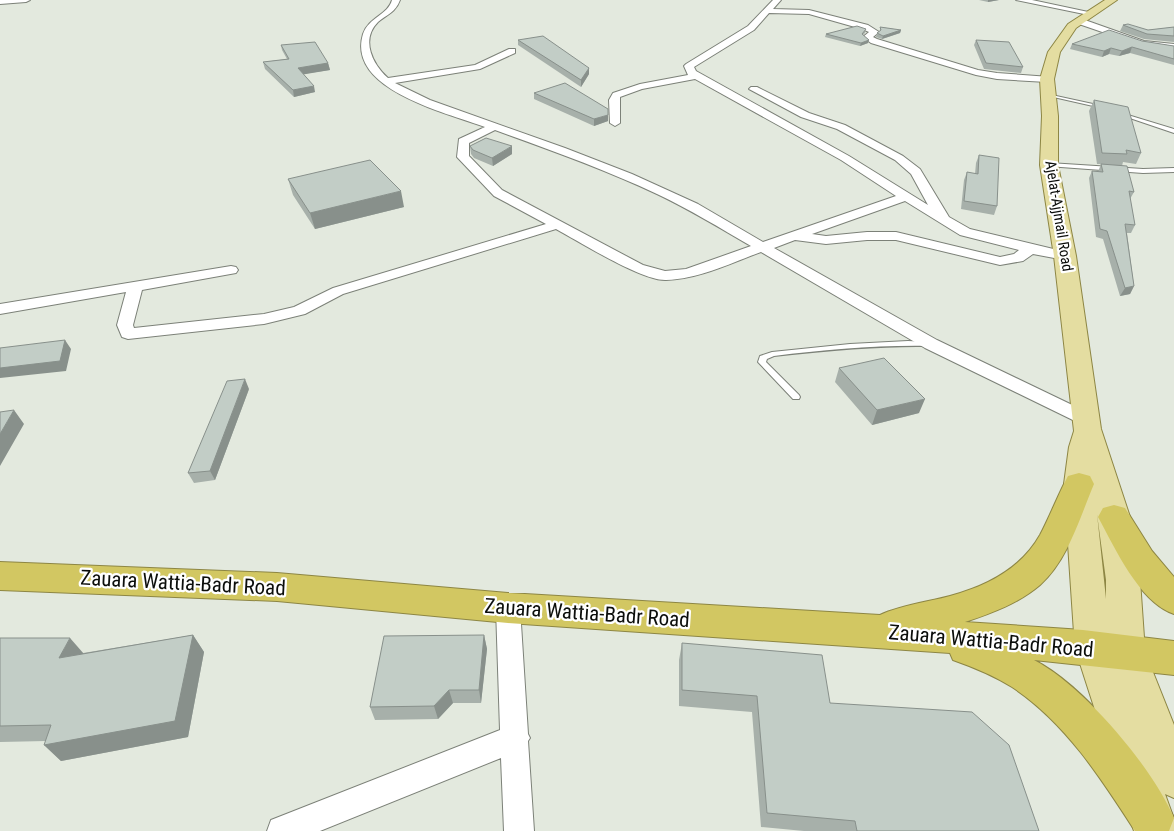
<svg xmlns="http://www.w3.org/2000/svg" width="1174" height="831" font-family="'Roboto Condensed',sans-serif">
<rect width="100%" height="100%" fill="#e3e9de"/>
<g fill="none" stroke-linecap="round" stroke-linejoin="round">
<defs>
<path id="lane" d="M1047 94 1102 106 1104 107 1102 108 1049 96H1047Z
M1118 112 1174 129V133L1118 114Z
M1049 163 1143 169 1174 168V172L1143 173 1047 166V164Z
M908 341 928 342 932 344 928 346C876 345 825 350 774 356L767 359 766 362 799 395 800 397 799 399H793L758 362 760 356 772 352 850 344Z"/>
<path id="street" d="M0 0H30L26 2 0 4Z
M392 0H400C396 12 386 15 378 22 360 40 373 65 388 78L475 65 509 49H515V53L480 69 395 83 430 100 565 148 632 174 698 204 763 242 896 196 841 160 695 79 642 89 620 97V123L615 126 610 123 609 100 613 93 640 84 688 75 684 66 686 64 748 26 773 0H781L773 9 809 10 868 25 879 32 873 37 877 39 978 70 997 73 1050 77 1052 79 1047 82 997 79 976 75 871 43 863 37 869 32 862 29 809 14 769 13 754 30 694 67 696 71 849 156 928 205 911 174 895 160 837 129 801 117 749 89 751 87H757L809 113 845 125 903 156 920 169 949 217 970 229 1070 253 1072 256 1070 259 1065 260 1033 254 1023 261 1000 265 896 240H867L826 244 795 240 774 248 937 340 1093 415 1095 419 1093 423 1086 425 1079 423 925 348 761 252C731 263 699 279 666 280 642 281 580 242 556 229L343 294 305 314 264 324 128 339 122 337 117 325 126 292 0 314V304L231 266 236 267 238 270 236 273 142 290 133 325 134 328 264 314 294 307 333 288 546 224 494 196 457 157 459 139 485 127C448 113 346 90 363 34 369 17 388 15 392 0ZM495 130C550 150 604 169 657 194 689 209 720 228 751 246L686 269 665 271 643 265 502 190 469 156V143ZM905 201 960 235 1019 250 1014 254 1000 257 896 232H867L826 236 812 234Z
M1016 0H1032L1093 13 1089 15Z
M1076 19H1082L1144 41 1174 44V50L1140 45 1076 23Z
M508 598 517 601 520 608 528 734 530 738 528 741 534 831H504L501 758 320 831H267L271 820 500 730 496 608 499 601Z"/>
<path id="primary" d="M1105 0H1117L1076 28 1060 52 1054 79 1058 116V165L1076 256 1101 429 1130 517 1140 580 1145 652 1174 725V798L1165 794 1174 819V831H1134L1075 648 1064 484 1069 447 1074 431 1054 256 1040 165 1042 116 1040 79 1048 52 1068 24ZM1097 514 1106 580V599Z"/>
<path id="highway" d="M1079 473 1090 476 1094 484C1080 517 1068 560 1040 585 1019 603 992 613 965 622L1083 630 1174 641V675L1034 660C1083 685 1153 768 1174 818L1169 831H1135C1101 778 1065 722 1012 687 993 675 973 667 953 660L950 653 508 623 277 601 0 590V562L277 573 508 593 880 615C901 605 928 602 950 596 987 586 1021 569 1040 535 1050 516 1058 495 1068 476Z
M1114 505 1125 508 1152 551 1174 577V614C1139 602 1115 548 1098 517L1103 508Z"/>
</defs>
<!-- lane casing -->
<use href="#lane" stroke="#7c8178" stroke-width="2"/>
<!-- street casing -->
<use href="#street" stroke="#7c8178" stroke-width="2"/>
<!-- primary casing -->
<use href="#primary" stroke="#8d8644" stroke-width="2"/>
<!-- highway casing -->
<use href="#highway" stroke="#8d8644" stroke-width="2"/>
<!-- lane -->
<use href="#lane" fill="#fff" fill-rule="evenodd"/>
<!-- street -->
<use href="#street" fill="#fff" fill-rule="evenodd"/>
<!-- primary -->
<use href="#primary" fill="#e4dda1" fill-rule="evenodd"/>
<!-- highway -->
<use href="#highway" fill="#d2c762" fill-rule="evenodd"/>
</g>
<!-- wall -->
<path fill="#a7b0aa" d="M979 0H999L988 2Z
M1123 25 1148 30 1174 27V42L1144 39 1120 31Z
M880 27 901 30 900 33 882 39 876 37 877 33 880 31Z
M866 29 865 33 863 35 869 40 868 43 860 46 825 37 826 34Z
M518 40 589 74 581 87 518 45Z
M976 40 1023 67 1021 73 984 69 974 45Z
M1142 41 1174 46V65L1130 53 1119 56 1109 54 1102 57 1070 49 1072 44Z
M281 45 328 63 330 70 303 74 315 92 294 97 265 69 263 62 287 59 282 50Z
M534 93 608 121 594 126 534 99Z
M1094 100 1141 153 1136 164 1123 162 1122 166 1134 192 1130 199 1135 225 1131 233H1127L1134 286 1130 294 1120 296 1103 239 1096 237 1089 178 1092 171 1098 172 1101 164H1097L1089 111Z
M470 146 512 154 493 166 474 158 471 154Z
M979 155 997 206 994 215 961 209 964 180 967 172 975 174 976 163Z
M288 179 404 207 315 229 293 195Z
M839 368 919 413 872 425 835 382Z
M249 389 215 480 194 483 188 473Z
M193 635 204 652 188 737 61 761 44 745 46 741 0 742V638L83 653Z
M484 635 487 649 481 703H453L438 719 375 720 370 707Z
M682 643 830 703 1039 831H804L761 827 752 712 679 706V660Z"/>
<!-- shaded-wall -->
<path fill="#88908b" d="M988 0H999L988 2Z
M901 30 900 33 882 39 883 36Z
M869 40 868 43 860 46 861 43Z
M1132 47 1130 53 1119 56 1122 51Z
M1111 48 1109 54 1102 57 1104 51Z
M328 63 330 70 300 75 298 68Z
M589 68V74L581 87V80Z
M314 86 315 92 294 97 293 90Z
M608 115V121L594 126V119Z
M512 146V154L493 166 492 158Z
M401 191 404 207 315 229 310 213Z
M1134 286 1130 294 1120 296 1125 288Z
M65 340 71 349 66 371 0 378V368Z
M245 379 249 389 215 480 210 471Z
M925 399 919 413 872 425 877 410Z
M14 410 24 424 0 466V434Z
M193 635 204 652 188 737 61 761 44 745Z
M484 635 487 649 481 703 479 690Z
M70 638 84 654 59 658Z
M449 690 453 703 438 719 434 706Z"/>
<!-- building -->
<path fill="#c2cdc6" stroke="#88908b" d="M1128 24 1148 30 1174 27V36L1147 34 1123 25Z
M857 26 866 29 862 34 869 40 861 43 826 34Z
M880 27 901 30 883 36 877 33 881 30Z
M1109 30 1142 41 1174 46V59L1132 47 1122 51 1111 48 1104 51 1072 44Z
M543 36 589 68 581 80 518 40Z
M976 40 1009 42 1023 67 986 63Z
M315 42 328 63 298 68 314 86 293 90 263 62 289 59 281 45Z
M565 83 608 109V115L594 119 534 93Z
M1094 100 1128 107 1141 153 1126 150 1127 154 1102 153Z
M486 138 512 146 492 158 473 150 470 146Z
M979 155 999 158 997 206 964 201 967 172 978 174Z
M370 160 401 191 310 213 288 179Z
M1101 164 1127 166 1134 192 1129 191 1135 225 1125 224 1134 286 1125 288 1107 231 1100 229 1092 171 1103 172Z
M65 340 60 361 0 368V348Z
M884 358 925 399 877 410 839 368Z
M245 379 210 471 188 473 227 381Z
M14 410 0 434V412Z
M193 635 175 721 44 745 51 725 0 726V638H70L59 658Z
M484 635 479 690H449L434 706 370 707 384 636Z
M682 643 822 655 830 703 972 712 1009 745 1039 831H857L855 821 767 813 757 696 682 690Z"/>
<g text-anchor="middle" stroke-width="4.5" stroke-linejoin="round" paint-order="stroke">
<!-- far-street labels -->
<g font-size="15" fill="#0c0e0b" stroke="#fff">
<text transform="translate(1059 216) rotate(81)" y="5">Ajelat-Ajjmail Road</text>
</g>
<!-- near-street labels -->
<g font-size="21" fill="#0c0e0b" stroke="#fff">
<text transform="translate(183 583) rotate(3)" y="7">Zauara Wattia-Badr Road</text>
<text transform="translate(587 613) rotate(4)" y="7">Zauara Wattia-Badr Road</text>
<text transform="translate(991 641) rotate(5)" y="7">Zauara Wattia-Badr Road</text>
</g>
</g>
</svg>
